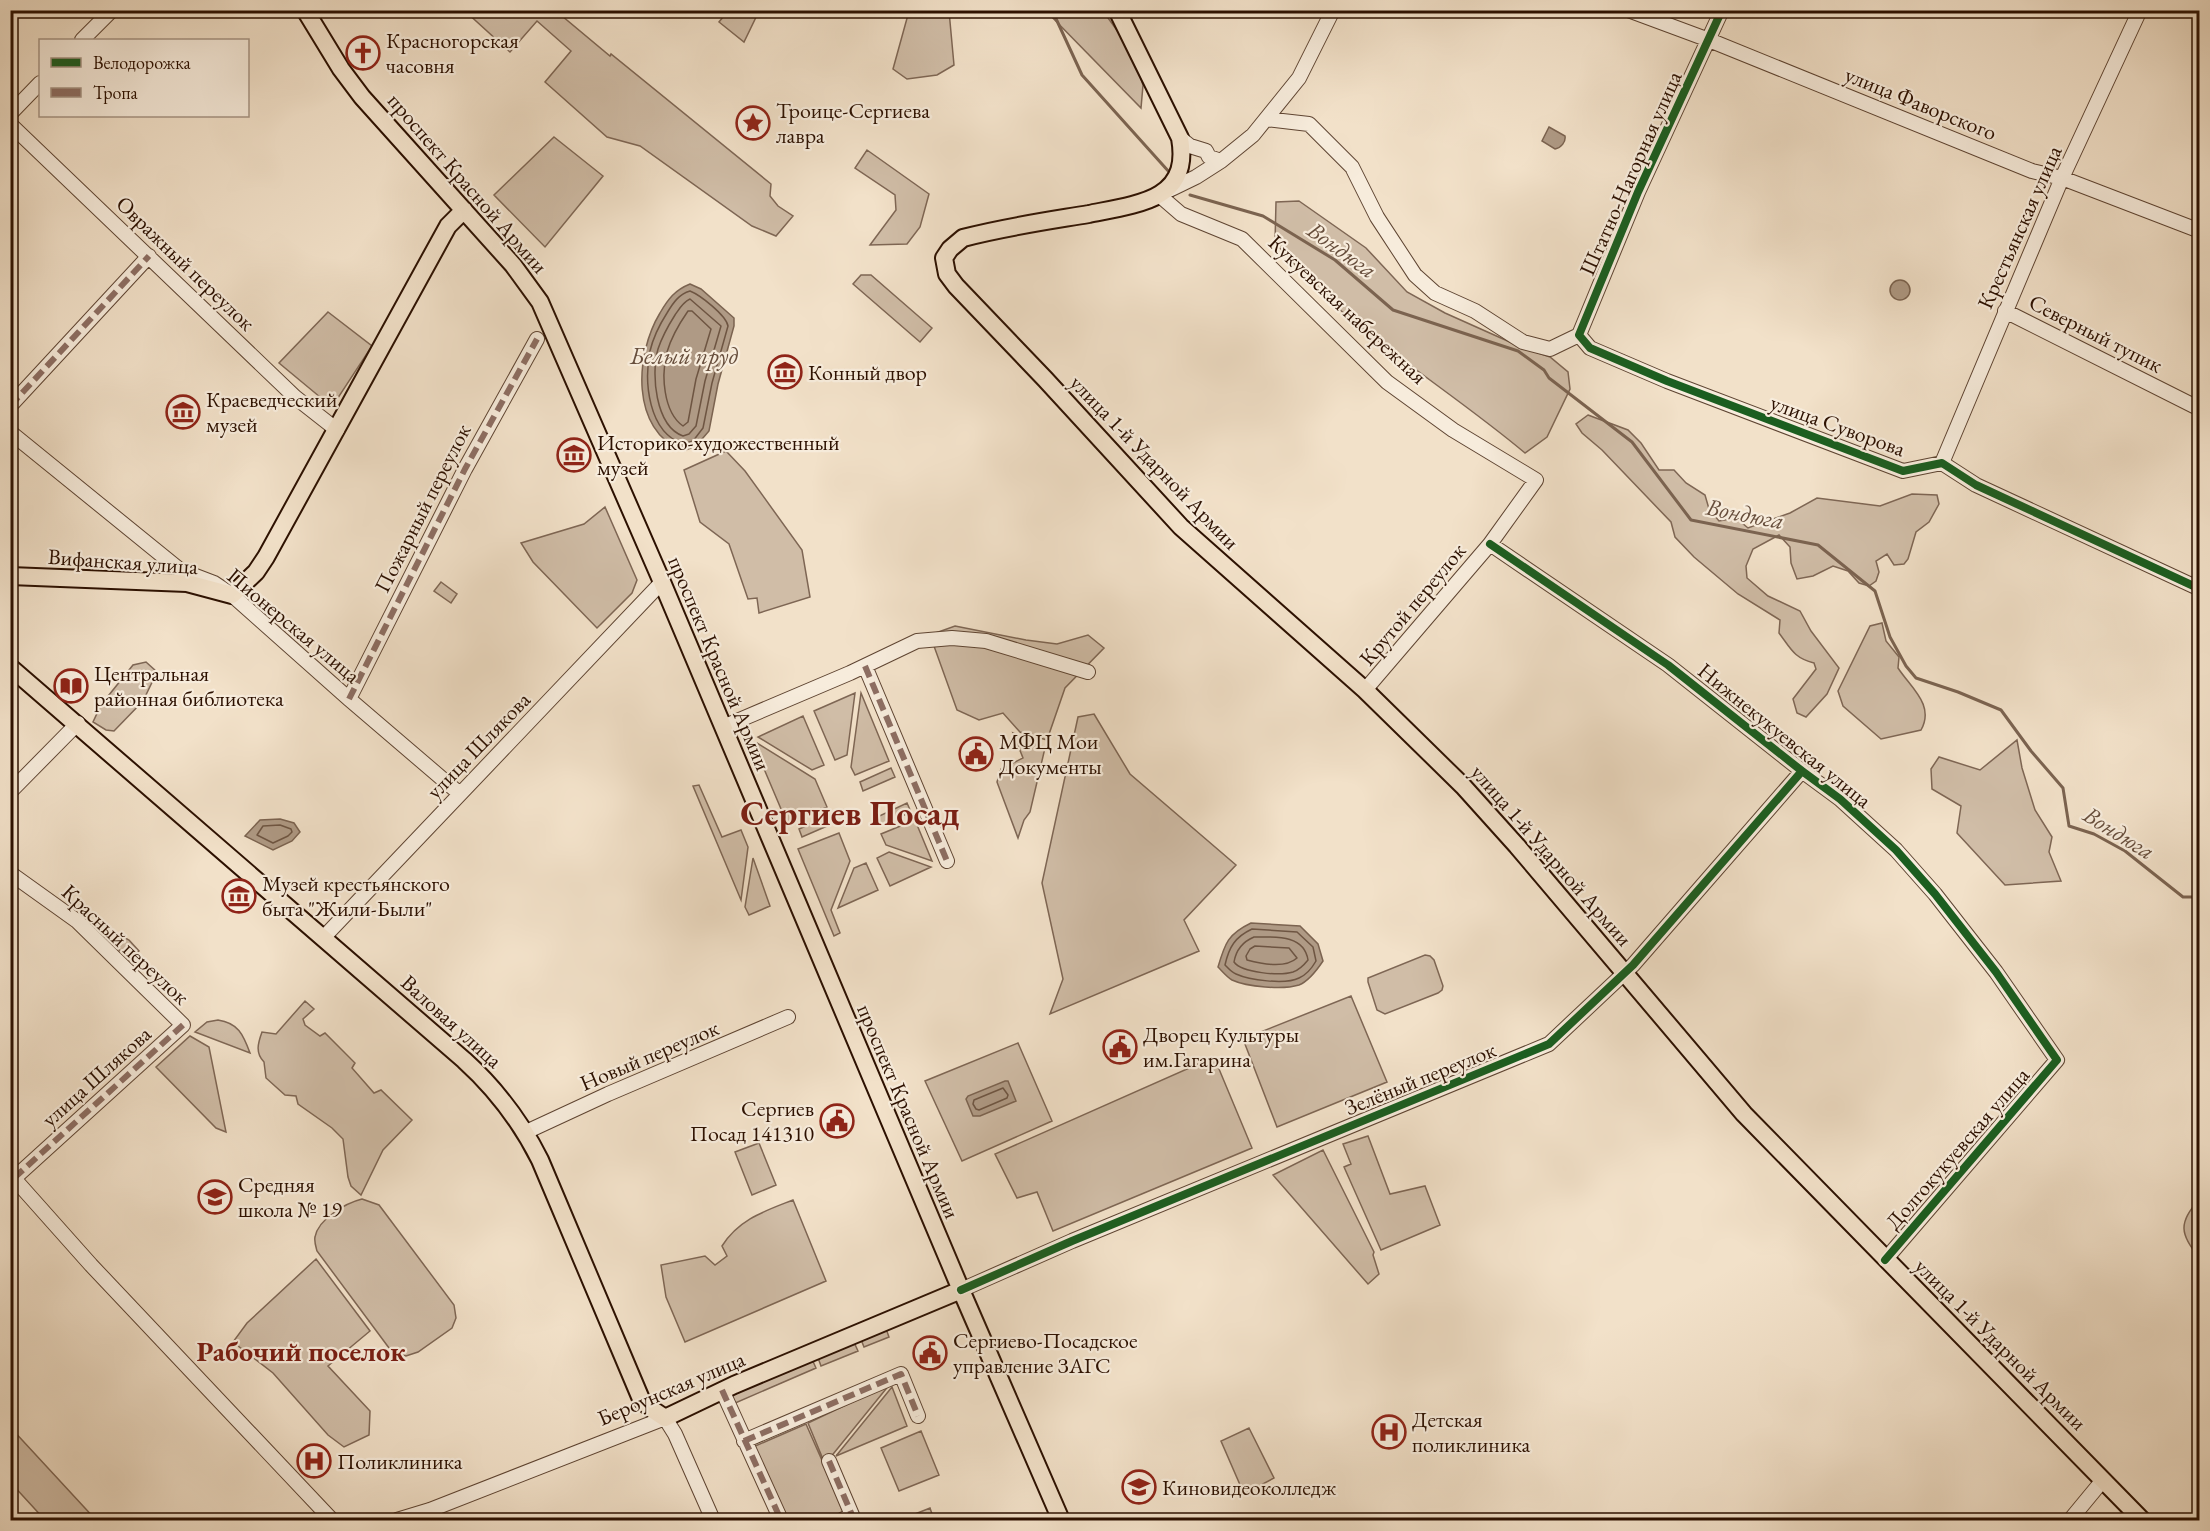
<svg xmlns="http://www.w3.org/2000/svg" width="2210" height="1531" font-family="'EB Garamond',serif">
<rect width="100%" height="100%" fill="#f2e1c9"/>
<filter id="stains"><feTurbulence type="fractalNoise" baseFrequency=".00333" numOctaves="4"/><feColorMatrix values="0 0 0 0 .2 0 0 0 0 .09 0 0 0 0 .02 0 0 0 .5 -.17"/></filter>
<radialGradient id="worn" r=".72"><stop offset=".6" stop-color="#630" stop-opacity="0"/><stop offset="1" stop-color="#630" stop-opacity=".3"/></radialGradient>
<!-- green -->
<path fill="#d0bda7" stroke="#7e6654" stroke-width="1.5" d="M465 11H556L610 56 611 54 771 184 770 196 778 206 793 216 776 236 752 226 640 146 607 137 545 82 571 51 537 21 510 52Z
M728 11H759L744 42 719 22Z
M909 11H949L954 65 937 75 907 79 893 69Z
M1046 11H1103L1132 51 1143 85 1141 108Z
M554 137 603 176 545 247 494 195Z
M867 150 929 194 920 227 907 244 870 245 896 210 895 195 855 168Z
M1299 201 1366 248 1407 292 1445 313 1521 347 1550 357 1568 372 1570 389 1547 437 1525 453C1463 401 1393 357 1332 303 1312 285 1294 263 1275 243L1276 202Z
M861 275H871L932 328 920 342 853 284Z
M328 312 372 346 332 407 279 363Z
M1588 415 1628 430 1641 443 1659 470H1674L1686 483 1705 495 1709 509 1719 521 1736 518 1748 528 1790 513 1817 498 1880 506 1912 494 1937 495 1939 504 1929 522 1916 532 1908 559 1904 564 1894 565 1887 554 1876 561 1879 572 1876 581 1869 586 1859 583 1848 571 1833 566 1813 576 1797 579 1791 563 1790 547 1779 535 1753 549 1746 566 1747 578 1768 596 1800 611 1811 631 1839 668 1827 694 1806 717 1797 713 1793 699 1816 669 1814 663C1794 658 1791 649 1779 633L1780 620 1738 594 1694 557 1675 537 1671 522 1602 450 1582 433 1576 424Z
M726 451 745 471 802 550 810 597 759 613 757 598 748 599 729 544 700 522 684 470Z
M605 507 637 580 632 593 597 628 533 562 521 543 584 524Z
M441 582 457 594 451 603 434 591Z
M1882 623 1886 641 1899 657 1898 668C1911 688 1935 705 1921 730L1881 739 1843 706 1838 691 1870 626Z
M955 626 1026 640 1057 644 1088 635 1104 648 1065 688 1047 740 1020 732 1003 713 979 720 957 710 930 635Z
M146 662 157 672 143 701 114 731 106 730 93 722 101 705 133 665Z
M855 693 847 755 835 760 814 711Z
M861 693 889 761 855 775 851 767Z
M1094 714 1130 774 1236 865 1184 920 1199 951 1050 1014 1063 979 1042 883 1078 717Z
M803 716 824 765 812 770 758 737Z
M1013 733 1045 748 1030 812 1024 820 1018 838 997 782 1001 769 1023 758Z
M2017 740 2022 768 2035 810 2052 837 2049 852 2061 881 2005 885 1957 833 1961 806 1932 789 1931 769 1939 757 1980 770Z
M753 743H757L815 779 827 807 787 823Z
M891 768 895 777 863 791 860 782Z
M699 785 722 837 741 830 748 847 741 900 693 786Z
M907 803 911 812 879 826 875 818Z
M831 815 834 823 802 837 799 829Z
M915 820 932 861 886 845 881 834Z
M839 833 850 861 831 910 840 933 834 936 798 849Z
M889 852 931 867 890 886 877 858Z
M753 858 770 906 749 915 745 907Z
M866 863 878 890 838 908 854 868Z
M120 935 129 940 139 951 129 960 112 942Z
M1425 955 1430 956 1434 960 1443 986 1442 990 1438 993 1385 1014 1377 1010 1368 982V978Z
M1351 996 1387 1082 1277 1127 1243 1039Z
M305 1001 314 1009 303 1019 305 1025 320 1036 325 1033 355 1063 352 1068 374 1093 381 1090 412 1120 383 1150 361 1195 351 1186 348 1177 343 1139 332 1128 298 1104 296 1096 285 1095 266 1078 264 1062C255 1053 258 1043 262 1032L276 1034Z
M218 1020C238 1023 243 1034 250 1053L195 1032 207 1022Z
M190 1036 209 1047 226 1132 216 1128 156 1067Z
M1018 1043 1052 1121 962 1161 925 1081Z
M1214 1057 1252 1148 1053 1231 1037 1192 1017 1198 995 1154Z
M1368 1136 1390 1194 1425 1186 1440 1225 1381 1250 1344 1167 1351 1164 1343 1144Z
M759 1143 776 1185 752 1195 735 1152Z
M1323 1150 1374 1252 1373 1255 1379 1274 1368 1284 1273 1175Z
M362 1199 379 1205 454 1305 456 1318 452 1328 418 1352 406 1356 392 1352 317 1251C316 1247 314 1241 315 1237 318 1219 346 1203 362 1199Z
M793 1200 826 1281 685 1342 666 1297 661 1265 705 1256 715 1265 727 1256 722 1246C739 1219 765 1211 793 1200Z
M2199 1200V1257C2180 1235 2178 1222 2199 1200Z
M316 1259 370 1331 328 1366 370 1411 369 1435 344 1447 328 1435 273 1373 233 1342 247 1323Z
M885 1326 889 1337 864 1347 860 1337Z
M853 1340 858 1351 821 1366 817 1355Z
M811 1357 816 1368 733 1404 729 1393Z
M890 1384 825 1464 808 1423Z
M892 1387 907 1426 836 1456Z
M806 1424 846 1515 838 1520H785L753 1447Z
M11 1428 96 1520H45L11 1483Z
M1249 1428 1274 1478 1244 1494 1221 1441Z
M921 1431 939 1475 899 1491 881 1448Z
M930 1508 934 1520H900Z"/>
<!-- water -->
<path fill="#af9a85" stroke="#7b6350" stroke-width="1.5" d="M1549 127 1565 136C1566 142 1561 148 1555 149L1542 141Z
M1890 290a10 10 0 1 1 20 0a10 10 0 1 1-20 0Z
M690 284 701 289 734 318V326L718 384 709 431 696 446 683 451C630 430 635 354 660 313 668 299 675 290 690 284Z
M280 819 294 823 300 832 292 841 273 850 245 836 260 820Z
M1251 923 1300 926 1318 944 1323 961C1317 970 1309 981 1299 985 1283 990 1247 987 1232 980 1227 977 1222 971 1218 967 1225 943 1228 934 1251 923Z
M1005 1081H1008L1016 1101 980 1116H973L966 1099 968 1096Z"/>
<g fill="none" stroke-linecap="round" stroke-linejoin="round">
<!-- shore -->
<path stroke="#6e5542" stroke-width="1.5" d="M690 291C700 295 726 315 728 326L712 383 703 428 693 441 683 444C648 432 644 382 650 351 653 338 660 324 667 313 673 303 679 294 690 291Z
M690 299 721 326 705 381 696 426 689 434 683 436C655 426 651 373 658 349 662 337 668 326 675 315 679 309 683 302 690 299Z
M688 311H692L711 329 696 379 688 422 683 426C663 412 661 374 667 352 671 338 679 324 688 311Z
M280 825 291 829 292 832 288 836 273 843 257 835 263 826Z
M1252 929 1297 932 1313 947 1316 961C1312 968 1306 975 1299 978 1285 985 1249 980 1236 974 1231 972 1228 968 1225 965 1229 947 1235 937 1252 929Z
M1254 937C1274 937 1304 934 1308 960 1304 965 1299 970 1293 972 1280 976 1242 973 1234 962 1236 950 1242 942 1254 937Z
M1255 946 1289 948 1297 958C1285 969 1262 964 1247 960L1246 956 1250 949Z
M1003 1088 1008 1095 1007 1098 979 1110 976 1109 973 1104 974 1100Z"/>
<!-- stream -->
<path stroke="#7b6350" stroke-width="3" d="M1052 10 1082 75 1170 173
M1190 195 1263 216 1335 260 1393 310 1518 351 1544 370 1549 378 1632 442 1691 520 1818 545 1875 591 1890 637 1906 666 1916 678 1958 692 2001 710 2031 751 2063 788 2069 826 2094 834 2125 851 2183 897H2200"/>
<defs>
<path id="minor" d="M1333 10 1299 78 1253 135 1221 161 1196 177 1159 195 1181 214 1242 239 1387 382 1453 430 1536 480 1490 544 1365 690
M1628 10 1709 40 2032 171 2062 178 2200 231
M1722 10 1638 192 1579 335 1590 348 1667 381 1903 471 1942 463 1976 485 2200 589
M82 40 112 10
M10 114 40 83
M1266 119 1309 124 1352 167 1377 217 1415 275 1435 293 1475 311 1523 342 1550 349 1579 335
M10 124 295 397 337 430
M1180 138 1190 146 1206 151 1209 157 1221 161
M2005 311 2200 409
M10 406 149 256
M10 432 180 570 214 583 232 595 349 699 460 794
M1942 463 2062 178 2140 10
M1490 544 1668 665 1802 771 1840 799 1896 850 1935 894 1996 972 2057 1060 1885 1260
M865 666 947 861
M349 699 465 469 537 339
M723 727 850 673 917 641 952 638 986 641 1088 672
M10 792 78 723
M10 873 77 921 183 1025 10 1182
M324 937 662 582
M526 1132 608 1094 788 1017
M10 1174 91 1265 332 1520
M961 1290 1072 1241 1549 1044 1633 965 1802 771
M722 1390 781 1520
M744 1441 901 1374 918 1416
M829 1461 852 1515 842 1520
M397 1520 430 1510 665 1418 675 1434 713 1520
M2070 1520 2103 1480"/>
<path id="major" d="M305 10 341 69 362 97 513 265 540 302 662 582 961 1290 1061 1520
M1117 10 1180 138C1184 161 1181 181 1160 194 1143 205 1108 210 1089 214 1047 221 1004 227 963 238L950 249 944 258 947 274 956 286 1045 379 1181 527 1365 690 1463 786 1517 846 1744 1114 2142 1520
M10 576 187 583 232 595 256 572 266 557 448 226 464 210
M10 667 464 1060C496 1089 521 1122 540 1160L641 1399 650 1408 665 1418 734 1385 961 1290"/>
</defs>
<!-- minor casing -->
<use href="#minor" stroke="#5e4432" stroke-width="16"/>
<!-- major casing -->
<use href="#major" stroke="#2c1000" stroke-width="20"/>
<!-- minor -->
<use href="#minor" stroke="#f7ecdc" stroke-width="14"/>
<!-- major -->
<use href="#major" stroke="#f2e1c9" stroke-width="16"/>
<!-- quiet -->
<path stroke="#8d6e63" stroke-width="6" stroke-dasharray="12 6" stroke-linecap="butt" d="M10 406 149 256
M865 666 947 861
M349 699 465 469 537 339
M14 1178 183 1025
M722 1390 781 1520
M744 1441 901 1374 918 1416
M829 1461 852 1515 842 1520"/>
<defs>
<path id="cycleway" d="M1722 10 1638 192 1579 335 1590 348 1667 381 1903 471 1942 463 1976 485 2200 589
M1490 544 1668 665 1802 771 1840 799 1896 850 1935 894 1996 972 2057 1060 1885 1260
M961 1290 1072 1241 1549 1044 1633 965 1802 771"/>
</defs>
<!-- cycleway casing -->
<use href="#cycleway" stroke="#f7ecdc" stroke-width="11"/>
<!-- cycleway -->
<use href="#cycleway" stroke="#1b5e20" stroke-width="8"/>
</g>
<!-- icons -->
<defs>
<symbol id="church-ring" viewBox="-11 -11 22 22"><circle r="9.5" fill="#f7ecdc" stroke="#8f2418" stroke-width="1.5"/><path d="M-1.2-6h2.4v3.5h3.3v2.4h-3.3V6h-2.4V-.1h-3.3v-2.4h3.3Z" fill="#8f2418"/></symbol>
<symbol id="sight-ring" viewBox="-11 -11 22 22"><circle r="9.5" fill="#f7ecdc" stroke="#8f2418" stroke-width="1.5"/><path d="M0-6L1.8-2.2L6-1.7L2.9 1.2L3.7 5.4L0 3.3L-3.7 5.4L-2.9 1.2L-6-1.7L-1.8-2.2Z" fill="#8f2418"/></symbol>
<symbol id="museum-ring" viewBox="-11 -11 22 22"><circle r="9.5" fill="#f7ecdc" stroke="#8f2418" stroke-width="1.5"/><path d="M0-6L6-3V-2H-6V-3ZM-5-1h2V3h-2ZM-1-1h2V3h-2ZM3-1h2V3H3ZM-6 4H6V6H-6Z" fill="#8f2418"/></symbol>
<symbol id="library-ring" viewBox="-11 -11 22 22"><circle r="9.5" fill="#f7ecdc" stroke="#8f2418" stroke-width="1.5"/><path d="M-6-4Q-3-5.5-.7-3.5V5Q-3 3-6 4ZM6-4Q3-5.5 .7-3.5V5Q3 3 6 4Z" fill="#8f2418"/></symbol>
<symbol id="civic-ring" viewBox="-11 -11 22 22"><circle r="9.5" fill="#f7ecdc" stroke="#8f2418" stroke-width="1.5"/><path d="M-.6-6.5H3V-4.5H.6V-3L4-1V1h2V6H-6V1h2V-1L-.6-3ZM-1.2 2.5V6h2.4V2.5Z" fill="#8f2418"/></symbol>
<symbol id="school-ring" viewBox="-11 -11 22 22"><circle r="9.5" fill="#f7ecdc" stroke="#8f2418" stroke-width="1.5"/><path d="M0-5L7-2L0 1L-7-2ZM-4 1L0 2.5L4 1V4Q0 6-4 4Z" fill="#8f2418"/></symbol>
<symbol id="hospital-ring" viewBox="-11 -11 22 22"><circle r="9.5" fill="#f7ecdc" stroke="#8f2418" stroke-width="1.5"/><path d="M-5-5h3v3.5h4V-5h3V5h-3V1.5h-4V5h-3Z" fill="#8f2418"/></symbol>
<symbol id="university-ring" viewBox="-11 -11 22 22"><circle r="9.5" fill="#f7ecdc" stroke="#8f2418" stroke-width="1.5"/><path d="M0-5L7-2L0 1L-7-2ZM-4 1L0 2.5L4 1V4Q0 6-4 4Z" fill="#8f2418"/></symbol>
</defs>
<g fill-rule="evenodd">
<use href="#church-ring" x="344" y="34" width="38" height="38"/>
<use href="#sight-ring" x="734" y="104" width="38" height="38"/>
<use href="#museum-ring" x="766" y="353" width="38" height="38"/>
<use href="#museum-ring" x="164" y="393" width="38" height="38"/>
<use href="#museum-ring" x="555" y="436" width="38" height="38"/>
<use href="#library-ring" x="52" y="667" width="38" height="38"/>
<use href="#civic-ring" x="957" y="735" width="38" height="38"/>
<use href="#museum-ring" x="220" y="877" width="38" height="38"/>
<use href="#civic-ring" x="1101" y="1028" width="38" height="38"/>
<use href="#civic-ring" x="818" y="1102" width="38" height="38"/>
<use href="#school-ring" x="196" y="1178" width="38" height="38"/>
<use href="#civic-ring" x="911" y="1334" width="38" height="38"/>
<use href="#hospital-ring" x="1370" y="1413" width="38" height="38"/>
<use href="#hospital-ring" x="295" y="1442" width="38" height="38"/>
<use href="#university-ring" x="1120" y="1468" width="38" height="38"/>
</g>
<g text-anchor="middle" stroke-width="4.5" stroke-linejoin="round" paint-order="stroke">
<!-- poi labels -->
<g font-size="22" fill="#2c1000" stroke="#f7ecdc" text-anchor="start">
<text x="386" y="48">Красногорская<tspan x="386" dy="25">часовня</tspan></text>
<text x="776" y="118">Троице-Сергиева<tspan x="776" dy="25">лавра</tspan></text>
<text x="808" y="380">Конный двор</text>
<text x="206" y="407">Краеведческий<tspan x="206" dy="25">музей</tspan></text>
<text x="597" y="450">Историко-художественный<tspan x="597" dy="25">музей</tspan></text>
<text x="94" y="681">Центральная<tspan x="94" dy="25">районная библиотека</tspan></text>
<text x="999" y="749">МФЦ Мои<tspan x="999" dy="25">Документы</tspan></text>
<text x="262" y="891">Музей крестьянского<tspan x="262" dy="25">быта "Жили-Были"</tspan></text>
<text x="1143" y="1042">Дворец Культуры<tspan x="1143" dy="25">им.Гагарина</tspan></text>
<text x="814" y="1116" text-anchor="end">Сергиев<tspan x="814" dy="25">Посад 141310</tspan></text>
<text x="238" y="1192">Средняя<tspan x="238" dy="25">школа № 19</tspan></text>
<text x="953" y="1348">Сергиево-Посадское<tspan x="953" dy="25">управление ЗАГС</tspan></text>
<text x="1412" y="1427">Детская<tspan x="1412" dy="25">поликлиника</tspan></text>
<text x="337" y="1469">Поликлиника</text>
<text x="1162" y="1495">Киновидеоколледж</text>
</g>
<!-- street labels -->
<g font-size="22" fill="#2c1000" stroke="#f7ecdc">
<text transform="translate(1921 103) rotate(22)" y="8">улица Фаворского</text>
<text transform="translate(1630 173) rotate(-66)" y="8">Штатно-Нагорная улица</text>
<text transform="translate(468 183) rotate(49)" y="8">проспект Красной Армии</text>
<text transform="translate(2019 227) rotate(-66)" y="8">Крестьянская улица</text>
<text transform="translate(186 263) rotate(44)" y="8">Овражный переулок</text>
<text transform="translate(1348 309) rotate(43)" y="8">Кукуевская набережная</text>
<text transform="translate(2096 333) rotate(27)" y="8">Северный тупик</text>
<text transform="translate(1838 425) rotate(20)" y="8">улица Суворова</text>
<text transform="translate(1155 462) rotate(46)" y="8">улица 1-й Ударной Армии</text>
<text transform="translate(422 508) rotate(-63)" y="8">Пожарный переулок</text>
<text transform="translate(123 561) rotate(4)" y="8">Вифанская улица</text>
<text transform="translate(1412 604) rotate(-50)" y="8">Крутой переулок</text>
<text transform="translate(294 625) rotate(40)" y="8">Пионерская улица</text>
<text transform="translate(720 663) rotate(67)" y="8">проспект Красной Армии</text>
<text transform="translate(1785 735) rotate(39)" y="8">Нижнекукуевская улица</text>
<text transform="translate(478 745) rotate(-46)" y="8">улица Шлякова</text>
<text transform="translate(1552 855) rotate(49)" y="8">улица 1-й Ударной Армии</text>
<text transform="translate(126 944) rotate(43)" y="8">Красный переулок</text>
<text transform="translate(452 1021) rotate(42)" y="8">Валовая улица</text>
<text transform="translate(649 1055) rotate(-23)" y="8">Новый переулок</text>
<text transform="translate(96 1076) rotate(-42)" y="8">улица Шлякова</text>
<text transform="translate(1420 1078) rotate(-22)" y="8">Зелёный переулок</text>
<text transform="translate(909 1111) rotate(67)" y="8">проспект Красной Армии</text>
<text transform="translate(1957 1148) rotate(-49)" y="8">Долгокукуевская улица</text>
<text transform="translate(2001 1344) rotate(45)" y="8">улица 1-й Ударной Армии</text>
<text transform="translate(671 1388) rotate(-23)" y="8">Бероунская улица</text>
</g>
<!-- water labels -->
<g font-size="24" font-style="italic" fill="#674e3c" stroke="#f7ecdc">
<text transform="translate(1342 250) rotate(36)" y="8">Вондюга</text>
<text x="684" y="364">Белый пруд</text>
<text transform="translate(1745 514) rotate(11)" y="8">Вондюга</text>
<text transform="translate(2119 833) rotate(32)" y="8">Вондюга</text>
</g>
<!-- district labels -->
<g font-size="28" font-weight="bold" fill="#7a1f14" stroke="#f7ecdc">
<text x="301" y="1361">Рабочий поселок</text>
</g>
<!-- town labels -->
<g font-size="34" font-weight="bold" fill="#7a1f14" stroke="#f7ecdc">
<text x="850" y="825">Сергиев Посад</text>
</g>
</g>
<!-- margin -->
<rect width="2210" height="1531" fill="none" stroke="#f2e1c9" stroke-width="36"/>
<rect x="12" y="12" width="2186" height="1507" fill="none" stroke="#2c1000" stroke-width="3"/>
<rect x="18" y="18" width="2174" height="1495" fill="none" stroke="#2c1000" stroke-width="1.5"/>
<!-- legend -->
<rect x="39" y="39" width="210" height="78" fill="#f7ecdc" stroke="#a69484" stroke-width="1.5"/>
<rect x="51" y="58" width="30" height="9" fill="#1b5e20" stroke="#a69484" stroke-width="1.5"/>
<text x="93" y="69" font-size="18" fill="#2c1000">Велодорожка</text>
<rect x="51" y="88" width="30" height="9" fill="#8d6e63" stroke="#a69484" stroke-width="1.5"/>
<text x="93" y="99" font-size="18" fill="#2c1000">Тропа</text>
<rect width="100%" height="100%" filter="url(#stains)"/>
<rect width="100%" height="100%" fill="url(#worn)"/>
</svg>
